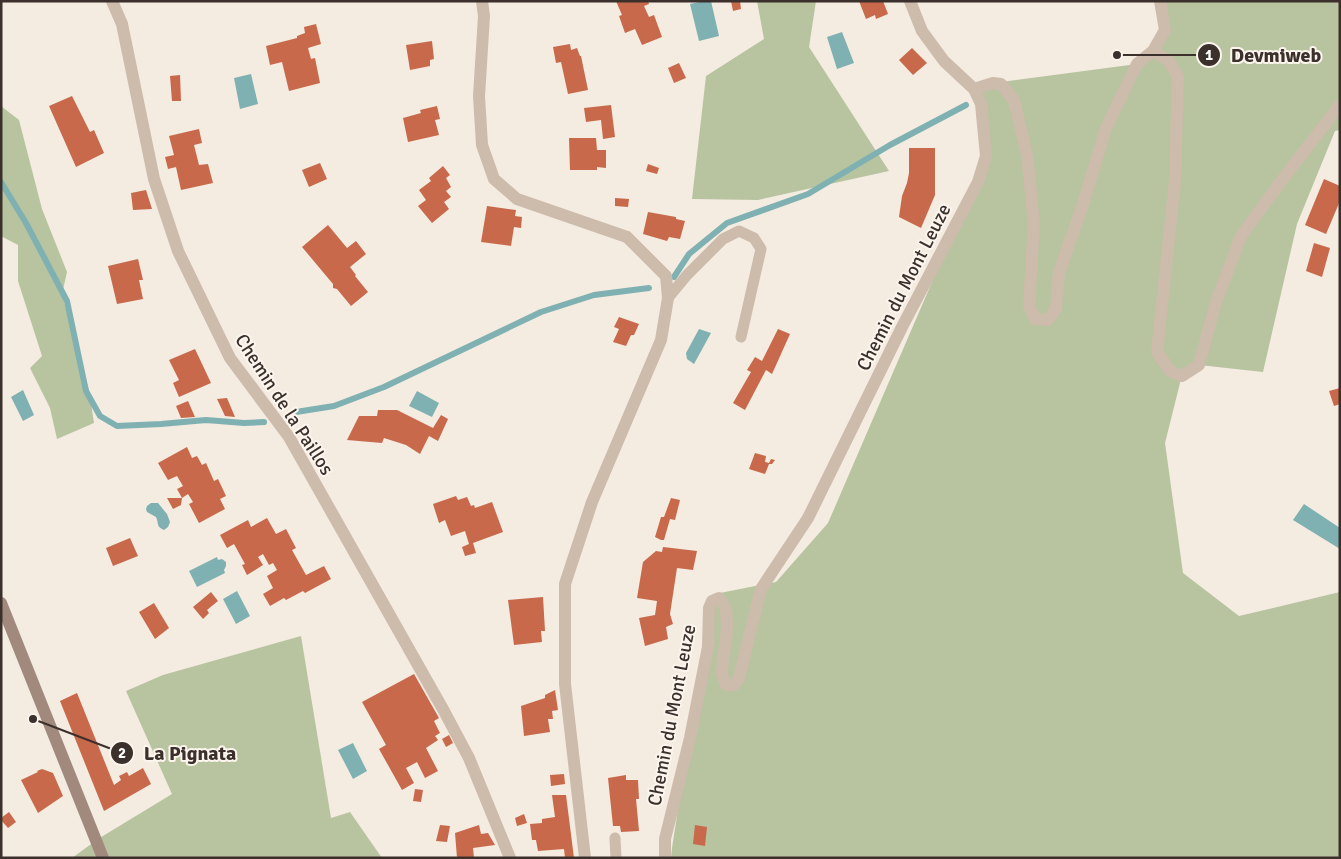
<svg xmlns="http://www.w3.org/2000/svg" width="1341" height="859" font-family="Signika,sans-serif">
<rect width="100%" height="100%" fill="#f4ebe1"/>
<!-- green -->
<path fill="#b8c4a0" d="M757 1H816L809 47 889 171 758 200 692 199 706 76 764 39Z
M1160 1H1340V130L1335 131 1297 224 1263 372 1199 365 1182 375 1165 443 1183 573 1239 616 1340 592V858H671L672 848 710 603 720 593 776 582 828 523 986 157 974 89 993 83 1137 64 1165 30Z
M1 106 19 120 42 209 67 272 62 294 89 390 94 423 57 439 50 408 30 368 42 356 18 281V245L1 236Z
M301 636 331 818 350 812 382 858H72L98 839 172 794 126 691 163 675Z"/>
<!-- water -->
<path fill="#7fb0b2" d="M704 1H711L719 36 699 41 690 4Z
M842 32 854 63 837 69 827 37Z
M251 74 258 104 240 109 234 78Z
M699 329 711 333 694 364 687 359 686 353Z
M23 390 34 415 23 421 11 397Z
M417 391 439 403 432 417 409 406Z
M151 503H158L167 514 170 522 168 527 164 530C156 527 159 523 156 517L147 512 146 509 147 506Z
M1304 504 1340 528V549L1293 520Z
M217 557 218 560 222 559 226 562V566L224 570 225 573 197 587 189 571Z
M237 591 250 616 236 624 223 599Z
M353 743 367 771 353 779 338 750Z"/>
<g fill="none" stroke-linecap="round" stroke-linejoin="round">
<!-- stream -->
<path stroke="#7fb0b2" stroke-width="6" d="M1 182 26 223 67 301 86 391 100 416 117 426 161 424 206 420 244 423 264 422
M674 277 689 254 727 223 808 194 890 145 966 105
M296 412 334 406 384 387 541 312 594 295 649 288"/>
</g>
<!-- building -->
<path fill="#c8694b" d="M616 1H648L649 4 644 6 649 17 654 15 662 37 642 45 635 29 625 33 619 16 622 15Z
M731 1H740L741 9 733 11Z
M859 1H883L888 14 876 19 875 15 866 19Z
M316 24 321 44 308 48 311 59 315 58 320 83 289 91 282 62 270 65 266 46 297 38V36L305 33 304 27Z
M432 41 434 59 430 60V66L410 70 406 45Z
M570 44 571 50 577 48 580 56H581L588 90 568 94 561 62 556 63 553 47Z
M912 48 927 63 913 75 899 60Z
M679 63 686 78 674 83 668 68Z
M180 75 181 101H172L170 76Z
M72 96 90 132 94 130 104 153 76 167 49 106Z
M611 105 615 137 603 139 601 120 586 122 584 108Z
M437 106 440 119 435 120 439 135 408 142 403 118 421 113 420 110Z
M199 129 202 143 194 145 199 165 208 164 213 183 181 190 176 167 168 169 165 157 174 155 169 136Z
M569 138H596L597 150H606V168L597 167V170H570Z
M909 148H935V195L921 228 899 217 902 196 907 183 909 173Z
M320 163 327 179 309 187 302 170Z
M648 164 659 168 657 174 646 171Z
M443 166 450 175 446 178 451 187 446 191 451 197 444 202 449 209 432 223 418 206 426 200 419 190 431 181 429 178Z
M1324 179 1340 186V201L1326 234 1305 225Z
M146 190 152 209 133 210 131 193Z
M615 198 629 199 628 207 615 206Z
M487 206 516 210 515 216 522 217 521 228 514 227 511 246 481 242Z
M648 212 676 217V219L685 221 680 239 669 237 667 241 643 234Z
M328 225 347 248 356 241 366 254 350 267 356 275 355 276 368 292 351 306 337 289 333 288V284L302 247Z
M1314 243 1330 248 1322 277 1306 271Z
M138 259 143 280H139L143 299 117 304 108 266Z
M619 317 639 324 634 335H631L626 346 613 342 619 329 614 327Z
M778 329 790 334 772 374 766 370 745 410 733 403 751 372 747 370 755 357 762 361Z
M195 349 211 383 179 397 173 383 179 380 169 360Z
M1340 388V404L1334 406 1329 391Z
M227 398 235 417 225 416 217 399Z
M188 401 195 417 181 418 176 406Z
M378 410H397L433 428 441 415 448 419 438 441 429 436 420 454 406 445 384 438 382 443 347 440 359 416H377Z
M187 447 192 458 197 456 202 465 206 463 214 481 218 479 226 496 220 499 225 509 199 523 189 504 193 502 188 494 182 498 177 489 183 486 177 476 168 480 158 463Z
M755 453 766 456 765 462 769 463 771 459 775 460 772 464H769L765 474 749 469Z
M456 496 458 500 467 497 471 506 474 505 475 508 492 502 503 532 473 543 476 553 465 556 462 547 469 544 465 531 451 536 445 520 439 523 433 504Z
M167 498H182L181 505 173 509Z
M671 498 680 500 675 520 670 519 664 540H661L655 537 661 517H664Z
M267 518 276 534 286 529 296 548 292 550 306 575 324 566 331 579 305 593 303 591 286 600 284 598 270 606 263 594 273 588 267 576 277 570 273 563 269 565 263 554 258 557 263 565 247 575 242 565 245 564 234 544 227 548 220 535 248 520 251 527Z
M130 538 138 556 113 566 106 548Z
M663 547 697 551 693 570 677 568 670 614 673 624 666 627 668 639 645 646 639 618 655 615 657 601 637 598 643 562 656 551 662 552Z
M211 592 218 601 207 610 209 613 203 619 193 607Z
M543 597 545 631H541L542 642 514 645 508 600Z
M154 603 169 628 155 639 139 612Z
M414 674 439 718 434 721 440 733 435 736 438 740 426 748 438 771 425 778 417 762 406 768 414 783 402 790 379 749 386 745 362 702Z
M555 690 558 710 552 711 553 719H548L550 732 524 736 521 706 545 698V695Z
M77 693 114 785 121 780 119 776 127 772 129 776 143 768 151 784 104 811 60 701Z
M449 735 453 743 446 747 442 739Z
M42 769 53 773 63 796 38 813 21 780 38 772 37 771Z
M564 774 565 784 551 786 550 775Z
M626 775V780H638L639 799H636L639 831 621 832 620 826H613L608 778Z
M415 789 423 790 421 802 413 801Z
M552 795H566L574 858H565L564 849 538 851 536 840H532L530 824 542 823V819L555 817Z
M9 812 16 822 8 828 1 820V818Z
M524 814 527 823 517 826 515 818Z
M440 825 450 826 447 842 436 841Z
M479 825 481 834 488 833 495 845 473 848 474 858H457L455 833Z
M695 825 707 827 705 846 693 844Z"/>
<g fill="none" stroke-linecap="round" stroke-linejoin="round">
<!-- service -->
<path stroke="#cdbbac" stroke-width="11" d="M668 298 687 275 723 239 739 231 754 238 761 249 741 337
M615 838 616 858"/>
<!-- minor -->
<path stroke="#cdbbac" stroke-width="12" d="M112 1 122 24 154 179 178 251 230 358 289 437 444 711 469 758 510 858
M482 1 484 16 479 96 482 145 494 179 517 199 627 237 666 276 668 298 661 340 592 502 565 584V684L585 858
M910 1 922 31 944 61 974 89
M1153 51 1169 61 1178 77 1175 180 1157 352 1170 371 1182 376 1199 365 1216 302 1241 236 1285 176 1340 105
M665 858V839L690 738 708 647 709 608 712 601 719 598C735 614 722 652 722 673 723 677 724 681 726 685H734L739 678 761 589 808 518 902 327 978 182 986 156 981 104 974 89 993 83 1001 84 1014 100 1027 155 1034 224 1029 306 1035 319 1048 320 1056 309 1059 273 1083 204 1106 128 1137 64 1153 51 1165 30 1160 1"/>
<!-- secondary -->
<path stroke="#a18a7d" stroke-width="12" d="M1 603 103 858"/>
</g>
<g text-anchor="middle" stroke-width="4" stroke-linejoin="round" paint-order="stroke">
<!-- street labels -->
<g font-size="19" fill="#3b302b" stroke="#fbf5ee">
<text transform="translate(903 287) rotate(-63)" y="7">Chemin du Mont Leuze</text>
<text transform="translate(285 404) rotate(57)" y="7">Chemin de la Paillos</text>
<text transform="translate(671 715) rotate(-79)" y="7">Chemin du Mont Leuze</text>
</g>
</g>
<!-- callouts -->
<path fill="none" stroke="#3b302b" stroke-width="2" d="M1117 55L1209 55M33 719L122 753"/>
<g fill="#3b302b" stroke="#fbf5ee" stroke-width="2">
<circle cx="1117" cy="55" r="5"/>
<circle cx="33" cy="719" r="5"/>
<circle cx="1209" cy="55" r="12"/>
<circle cx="122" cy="753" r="12"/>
</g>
<g font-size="15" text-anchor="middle" font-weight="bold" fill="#fff">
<text x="1209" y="60">1</text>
<text x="122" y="758">2</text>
</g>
<g font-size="20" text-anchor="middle" font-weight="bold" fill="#3b302b" stroke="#fbf5ee" stroke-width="4" stroke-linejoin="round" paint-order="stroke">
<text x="1276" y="62">Devmiweb</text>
<text x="190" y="760">La Pignata</text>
</g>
<!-- border -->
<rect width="1341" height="859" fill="none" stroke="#3b302b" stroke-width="5"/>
</svg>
